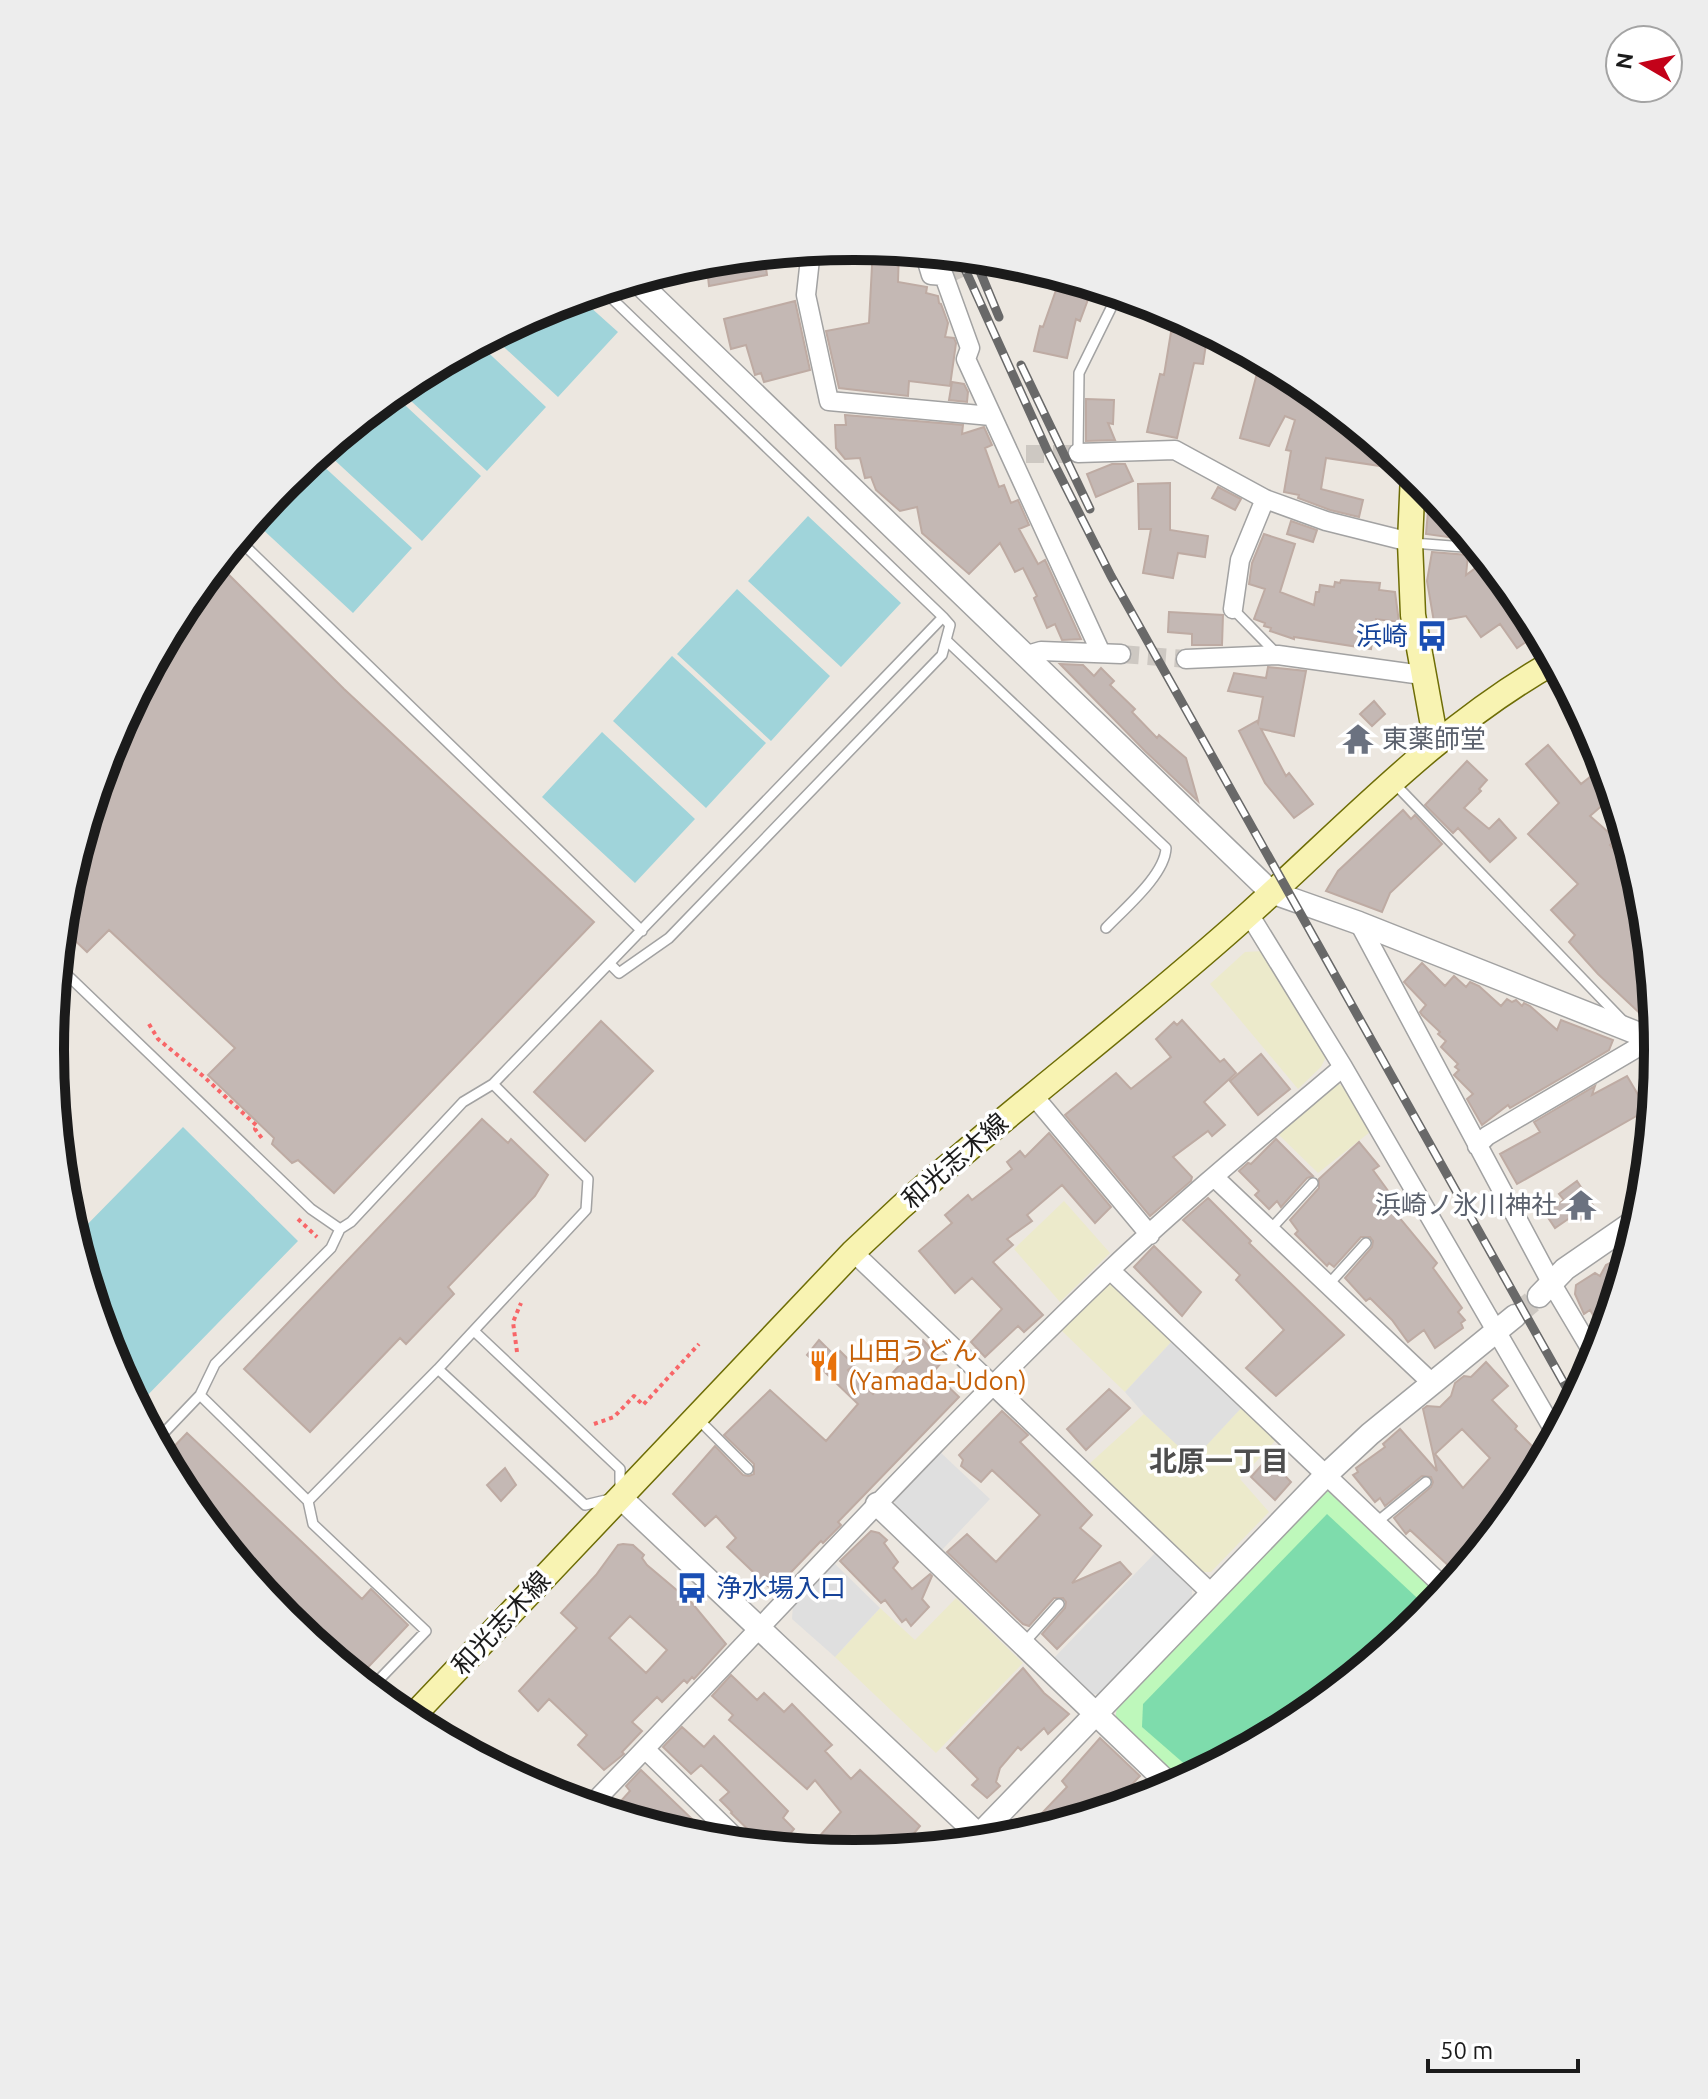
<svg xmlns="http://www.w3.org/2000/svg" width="1708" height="2099" font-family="Ubuntu,'Noto Sans JP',sans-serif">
<rect width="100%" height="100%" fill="#ece7e0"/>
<!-- farmland -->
<path fill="#eceacb" d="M1263 951 1326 1057 1321 1067 1298 1089 1210 984 1245 952Z
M1333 1081 1346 1088 1370 1132 1318 1173 1277 1133Z
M1064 1201 1110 1253 1060 1302 1014 1249Z
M1105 1284H1116L1173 1340 1125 1392 1061 1330Z
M1244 1405 1275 1441 1240 1479 1269 1512 1211 1572H1197L1088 1465 1144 1414 1193 1459Z
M956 1598 1023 1663 936 1753 835 1657 880 1608 915 1640Z"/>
<!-- park -->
<path fill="#bef8bb" d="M1328 1491 1440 1596 1422 1618 1300 1718 1180 1783 1115 1720 1117 1707 1271 1546Z"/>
<!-- pitch -->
<path fill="#7edcac" d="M1327 1514 1429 1609 1422 1618 1300 1718 1196 1774 1142 1727 1143 1704Z"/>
<!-- parking -->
<path fill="#dfdfdf" d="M1173 1340 1244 1405 1193 1460 1144 1414 1125 1392Z
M940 1452 990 1499 940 1552 894 1509 895 1499Z
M1155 1553 1192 1586V1597L1098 1694 1087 1695 1052 1660Z
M834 1563 880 1608 835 1657 792 1619 793 1605Z"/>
<!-- water -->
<path fill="#a0d4da" d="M579 297 618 332 558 397 492 336 547 307Z
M478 343 546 407 487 471 398 389 408 381Z
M392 393 481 476 422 541 328 454 359 421Z
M319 462 412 548 353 613 259 526Z
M808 516 901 603 841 667 748 581Z
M737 589 830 676 771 741 677 654Z
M672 656 766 743 706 808 613 721Z
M602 732 695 819 635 883 542 797Z
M183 1127 298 1241 137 1406 111 1357 75 1237Z"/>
<!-- building -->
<path fill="#c4b8b4" stroke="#beaba3" stroke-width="2" fill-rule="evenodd" d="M873 247 899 250 898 282 927 287 926 293 938 296 939 303 941 304 948 323 945 337 954 338 956 343 950 386 909 381 908 396 839 388 826 331 869 323Z
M764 254 767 275 709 286 708 277 662 285 651 275 698 261Z
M1061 276 1093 286 1080 321 1076 319 1067 358 1034 351 1040 326 1043 327Z
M795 301 810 370 764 382 761 373 755 375 746 345 731 349 724 319Z
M1178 315 1208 331 1203 364 1194 363 1177 438 1147 432 1160 374 1164 375 1171 332H1176Z
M1260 362 1301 381 1389 454 1387 467 1326 458 1321 489 1363 500 1359 517 1330 510 1298 498 1299 495 1284 492 1291 451 1286 450 1295 420 1285 416 1269 446 1240 438Z
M952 382 964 384 968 392 967 402 949 400Z
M1086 399 1114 400 1113 424 1108 423 1115 440 1086 441Z
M845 415 963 425 962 434 984 427 992 445 985 448 999 487 1004 485 1011 503 1018 500 1029 525 1019 529 1038 564 1045 560 1081 639 1062 640 1055 624 1047 628 1034 598 1037 596 1023 568 1015 572 1000 543 969 574 922 533 917 507 900 511 876 490 871 477 865 478 860 458 845 459 836 448 835 425H846Z
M1112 464H1125L1133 481 1096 497 1087 474Z
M1170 483V530L1208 536 1205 557 1178 553 1173 578 1143 573 1151 529H1139L1138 484Z
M1218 487 1241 499 1235 510 1212 498Z
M1428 511 1449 513 1469 540 1426 534Z
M1291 521 1317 530 1313 542 1287 534Z
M1264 534 1295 544 1280 592 1314 605 1316 592H1319L1320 585 1334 587 1335 582 1340 583 1341 580 1380 583 1379 590 1395 592 1399 622 1376 619 1371 649 1294 637V639L1270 631 1271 628 1264 626 1265 623 1254 619 1265 589 1249 584 1252 563Z
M1432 552 1468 555 1466 575 1485 561 1504 589 1509 586 1523 603 1539 633 1517 648 1500 624 1481 637 1466 616 1434 622 1427 581Z
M224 570 344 689 594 922 334 1193 298 1160 292 1163 272 1144 274 1138 208 1075 235 1048 109 930 87 952 62 928 66 892 111 741 178 617Z
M1169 612 1223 615 1222 645H1192V634L1168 632Z
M1060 664 1083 665 1094 676 1101 668 1114 681 1110 685 1135 709 1132 712 1157 738 1159 735 1186 758 1198 801 1145 751Z
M1268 667 1306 671 1294 736 1261 729 1286 776 1289 773 1313 804 1294 818 1265 783 1239 731 1257 721 1258 723 1263 697 1228 691 1234 673 1266 678Z
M1374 701 1385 714 1372 726 1360 714Z
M1548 745 1581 784 1604 766 1613 796 1590 816 1616 839 1610 845 1629 865 1625 869 1640 885 1643 893 1654 1012 1647 1020 1598 974 1569 942 1575 935 1551 910 1578 884 1528 834 1559 803 1526 764Z
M1467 761 1487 780 1479 789 1481 791 1464 808 1489 829 1499 819 1516 838 1490 862 1458 828 1453 833 1425 805Z
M1403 810 1411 819 1415 815 1442 844 1390 893 1382 912 1326 891 1338 871Z
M1422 963 1445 986 1454 976 1466 987 1470 982 1479 986 1501 1006 1507 999 1512 1002 1516 1000 1522 1006 1524 1003 1530 1006 1557 1030 1561 1020 1613 1040 1609 1050 1510 1108 1508 1105 1482 1125 1467 1099 1473 1094 1454 1075 1459 1070 1455 1067 1458 1064 1441 1047 1446 1041 1438 1034 1440 1032 1422 1015 1420 1012 1426 1005 1404 982Z
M1182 1020 1220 1062 1224 1059 1236 1073 1204 1102 1225 1125 1212 1136 1208 1131 1173 1157 1192 1177 1191 1181 1150 1216 1065 1115 1116 1073 1131 1089 1171 1057 1156 1039 1174 1022 1177 1025Z
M601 1021 653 1071 585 1141 534 1092Z
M1261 1054 1290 1089 1258 1115 1230 1081Z
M1627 1076 1647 1110 1517 1184 1500 1154 1540 1132 1534 1122 1595 1086 1592 1095Z
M482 1119 508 1143 511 1139 548 1175 535 1196 448 1287 454 1294 406 1344 400 1338 310 1432 244 1369Z
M1049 1133 1111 1207 1095 1223 1062 1185 1027 1215 1032 1221 1007 1239 1013 1245 993 1262 1043 1315 1024 1332 1018 1326 985 1357 971 1342 1002 1309 972 1278 955 1293 919 1251 952 1223 945 1215 968 1195 972 1200 1012 1169 1007 1162 1020 1151 1025 1157Z
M1276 1139 1313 1176 1307 1178 1281 1207 1277 1201 1269 1209 1255 1195 1259 1191 1239 1171 1248 1163 1251 1164Z
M1359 1142 1379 1166 1373 1170 1394 1199 1388 1204 1437 1263 1433 1268 1462 1308 1458 1312 1465 1320 1461 1323 1463 1328 1435 1348 1424 1330 1408 1342 1392 1320 1370 1298 1366 1301 1345 1278 1372 1247 1373 1241 1370 1237H1361L1334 1267 1329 1263 1327 1266 1295 1234 1298 1231 1290 1220 1319 1188V1179Z
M1577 1181 1596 1210 1579 1221 1574 1215 1555 1228 1545 1213 1564 1200 1559 1194Z
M1208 1198 1251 1241 1249 1243 1344 1335 1276 1396 1246 1368 1284 1330 1236 1280 1240 1275 1183 1220Z
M1154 1246 1201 1292 1182 1316 1134 1267Z
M1628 1254 1627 1258 1604 1333 1590 1310 1584 1314 1575 1294 1576 1285 1595 1273 1600 1276 1606 1265Z
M819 1340 835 1356 840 1351 854 1365 848 1370 873 1394 923 1340 943 1361 933 1372 959 1397 838 1522 841 1525 823 1543 821 1541 773 1591 727 1547 736 1538 716 1516 705 1526 673 1494 715 1446 743 1475 749 1476 754 1474V1464L724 1435 770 1390 826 1441 858 1404 807 1355Z
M1486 1362 1508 1386 1492 1400 1517 1426 1515 1429 1543 1457 1514 1485 1519 1492 1451 1568 1410 1530 1406 1534 1394 1518 1431 1487 1433 1482 1431 1477 1422 1476 1385 1506 1380 1498 1375 1502 1353 1475 1358 1472 1356 1468 1385 1447 1383 1444 1400 1429 1437 1471 1423 1409 1427 1406 1440 1407 1451 1396 1455 1383 1464 1376 1471 1377ZM1462 1429 1490 1458 1463 1488 1435 1454Z
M1109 1389 1130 1408 1086 1450 1067 1429Z
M1002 1411 1028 1435 1020 1442 1092 1515 1080 1528 1101 1546 1072 1583 1120 1562 1131 1574 1057 1649 1042 1634 1065 1608 1066 1602 1063 1598H1054L1029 1626 1023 1624 947 1552 967 1534 996 1562 1040 1515 992 1470 981 1482 961 1466 963 1460 959 1455Z
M187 1433 362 1599 371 1589 408 1625 358 1678 285 1618 185 1496 164 1457Z
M1268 1458 1291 1482 1275 1500 1251 1477Z
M505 1468 516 1485 501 1501 487 1485Z
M871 1531 879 1533 887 1540 884 1543 898 1562 893 1568 912 1589 930 1574 932 1576 922 1599 929 1607 911 1626 906 1619 902 1622 885 1600 881 1603 840 1561Z
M623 1544 633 1545 644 1555 642 1558 647 1565 692 1603 726 1644 694 1679 692 1677 687 1683 684 1680 662 1702 657 1697 632 1722 642 1731 622 1752 624 1754 604 1770 578 1745 587 1735 549 1699 538 1711 519 1691 577 1628 561 1613 596 1575 618 1545ZM630 1616 667 1650 646 1673 609 1638Z
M1023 1668 1044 1693 1069 1714 1048 1734 1044 1728 1021 1750 1018 1747 1000 1768 996 1782 1000 1786 987 1798 972 1785 978 1779 947 1748Z
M731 1675 757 1700 764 1693 784 1712 792 1704 832 1745 825 1751 851 1779 860 1770 920 1826 901 1849 885 1850 878 1843 870 1852 854 1854 827 1851 817 1839 841 1812 815 1780 807 1789 729 1720 733 1715 712 1696Z
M682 1727 704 1747 714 1736 788 1811 783 1818 794 1829 780 1846 764 1845 731 1813 732 1812 720 1800 729 1792 701 1765 691 1774 663 1747Z
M1100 1738 1140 1776 1108 1809 1021 1835 1067 1787 1062 1781Z
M641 1770 694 1821 705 1825 718 1838H696L619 1814 625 1808 620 1802 630 1791 626 1786Z"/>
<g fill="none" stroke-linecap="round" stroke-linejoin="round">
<!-- minor-tunnel -->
<path stroke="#cdc8c2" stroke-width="18" stroke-dasharray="18 9" stroke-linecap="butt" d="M944 276 982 258
M1026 454H1074
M1121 654 1186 659"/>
<!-- tertiary-tunnel -->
<path stroke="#cdc8c2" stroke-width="22" stroke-dasharray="22 11" stroke-linecap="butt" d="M1515 1316 1539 1296"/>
<defs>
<path id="service" d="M1078 453 1079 373 1118 294
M238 539 642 931
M1413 543 1477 548
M1233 609 1278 655
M946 640 1166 848C1165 875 1124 909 1106 928
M1393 782 1624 1022
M610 964 619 973 669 938 942 655 950 625 943 617
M58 966 311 1209 340 1229
M1270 1230 1313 1183
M1328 1285 1366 1243
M474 1331 620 1469V1493
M438 1369 586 1210 588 1179 493 1084
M200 1395 215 1364 331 1248 340 1229 351 1222 463 1102 493 1084 943 617 603 290
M697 1418 748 1469
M156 1441 200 1395 308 1501 438 1369 585 1505 610 1499
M308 1501 313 1524 426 1631 371 1688
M1377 1522 1426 1482
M1024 1643 1059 1604"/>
<path id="minor" d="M811 250 806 295 829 401 991 416
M924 252 931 275 944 276 970 348 966 359 1101 653
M1078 453 1175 450 1265 499 1326 521 1410 542
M1233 609 1240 560 1265 499
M1024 656 1041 651 1121 654
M1186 659 1278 655 1422 675
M1249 914 1343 1067 1556 1434
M1359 923 1552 1284 1596 1358
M1652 1039 1653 1059 1657 1063
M1033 1095 1150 1235
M1477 1146 1487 1136 1657 1036
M1214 1177 1433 1384
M853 1252 1211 1593
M1110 1270 1446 1589
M645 1749 740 1842
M590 1806C763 1627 930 1442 1110 1270 1185 1199 1265 1133 1343 1067"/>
<path id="tertiary" d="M636 280 1271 892 1359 923 1657 1041
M1539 1296 1565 1269 1639 1218
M620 1497 985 1841
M877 1504 1172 1787
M979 1835 1327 1474 1370 1434 1515 1316"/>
<path id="secondary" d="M1413 474 1410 542 1413 615 1436 742
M410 1719 853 1252 901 1207C1015 1106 1137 1015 1250 913 1348 825 1438 727 1554 662"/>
</defs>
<!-- service casing -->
<use href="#service" stroke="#a2a2a2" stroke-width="12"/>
<!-- minor casing -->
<use href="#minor" stroke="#a2a2a2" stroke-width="21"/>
<!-- tertiary casing -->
<use href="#tertiary" stroke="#a2a2a2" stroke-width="25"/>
<!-- secondary casing -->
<use href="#secondary" stroke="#6e6d06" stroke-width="27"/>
<!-- path -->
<path stroke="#f86668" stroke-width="4" stroke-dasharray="4 4" stroke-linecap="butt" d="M149 1024 158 1039 203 1076 257 1126 255 1129 264 1141
M298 1219 317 1237
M517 1352 513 1322 521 1303
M594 1424 614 1417 634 1396 643 1405 699 1344"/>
<!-- service -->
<use href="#service" stroke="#fff" stroke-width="9"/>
<!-- minor -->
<use href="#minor" stroke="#fff" stroke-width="18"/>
<!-- tertiary -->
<use href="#tertiary" stroke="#fff" stroke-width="22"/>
<!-- secondary -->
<use href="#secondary" stroke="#f8f3b2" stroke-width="24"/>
<defs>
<path id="rail" d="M959 256 1047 450 1111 576 1574 1401
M974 257 999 317
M1021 365 1090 509"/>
</defs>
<!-- rail casing -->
<use href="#rail" stroke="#696969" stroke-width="9"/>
<!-- rail -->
<use href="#rail" stroke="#fff" stroke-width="6" stroke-dasharray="18" stroke-linecap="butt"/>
</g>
<!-- icons -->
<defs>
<symbol id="bus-bare" viewBox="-9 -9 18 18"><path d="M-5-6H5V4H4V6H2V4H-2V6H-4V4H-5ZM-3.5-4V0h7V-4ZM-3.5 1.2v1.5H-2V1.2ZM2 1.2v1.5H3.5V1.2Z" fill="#1a4fb4" stroke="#fff" stroke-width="2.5" paint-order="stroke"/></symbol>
<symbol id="temple-bare" viewBox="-9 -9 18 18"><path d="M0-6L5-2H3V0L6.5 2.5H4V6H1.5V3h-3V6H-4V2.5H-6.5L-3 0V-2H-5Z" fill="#6b7280" stroke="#fff" stroke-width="2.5" paint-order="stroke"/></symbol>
<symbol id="restaurant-bare" viewBox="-9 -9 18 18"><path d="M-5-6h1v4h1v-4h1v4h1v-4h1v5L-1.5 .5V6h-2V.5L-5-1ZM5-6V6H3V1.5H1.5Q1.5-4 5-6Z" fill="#e8710a" stroke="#fff" stroke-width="2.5" paint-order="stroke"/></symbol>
</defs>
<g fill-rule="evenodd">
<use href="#bus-bare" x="1410" y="614" width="44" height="44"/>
<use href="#temple-bare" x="1336" y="717" width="44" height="44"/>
<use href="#temple-bare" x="1559" y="1183" width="44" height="44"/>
<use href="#restaurant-bare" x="802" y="1344" width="44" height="44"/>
<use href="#bus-bare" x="670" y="1566" width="44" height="44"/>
</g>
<g text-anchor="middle" stroke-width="7" stroke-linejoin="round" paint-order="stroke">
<!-- transit labels -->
<g font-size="26" fill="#164399" stroke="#fff" text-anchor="end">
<text x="1408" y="645">浜崎</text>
<text x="716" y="1597" text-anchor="start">浄水場入口</text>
</g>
<!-- worship labels -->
<g font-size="26" fill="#5b616d" stroke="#fff" text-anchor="start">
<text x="1382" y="748">東薬師堂</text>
<text x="1557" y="1214" text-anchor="end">浜崎ノ氷川神社</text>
</g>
<!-- street labels -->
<g font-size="26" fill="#1b1b1b" stroke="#fff">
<text transform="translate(955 1161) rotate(-41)" y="9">和光志木線</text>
<text transform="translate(501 1623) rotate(-47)" y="9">和光志木線</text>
</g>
<!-- food labels -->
<g font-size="26" fill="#c56008" stroke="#fff" text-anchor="start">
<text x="848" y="1360">山田うどん<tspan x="848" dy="30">(Yamada-Udon)</tspan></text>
</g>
<!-- neighbourhood labels -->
<g font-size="28" font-weight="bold" fill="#4e4e4e" stroke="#fff">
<text x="1219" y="1471">北原一丁目</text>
</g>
</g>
<!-- crop -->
<path d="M0 0H1708V2099H0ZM64 1050a790 790 0 1 1 1580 0a790 790 0 1 1-1580 0Z" fill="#ededed" fill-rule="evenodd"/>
<path fill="none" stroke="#1b1b1b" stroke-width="10" d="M64 1050a790 790 0 1 1 1580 0a790 790 0 1 1-1580 0Z"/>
<!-- north arrow -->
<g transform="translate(1644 64) rotate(279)"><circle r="38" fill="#ffffff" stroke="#a4a4a4" stroke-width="2"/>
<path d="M0-6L14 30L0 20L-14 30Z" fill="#c30219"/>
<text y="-12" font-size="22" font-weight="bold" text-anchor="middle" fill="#1b1b1b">N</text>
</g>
<!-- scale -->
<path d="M1428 2059v12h150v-12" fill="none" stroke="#1b1b1b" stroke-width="4"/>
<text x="1440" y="2059" font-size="24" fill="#1b1b1b" stroke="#ffffff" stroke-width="6" paint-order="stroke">50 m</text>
</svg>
